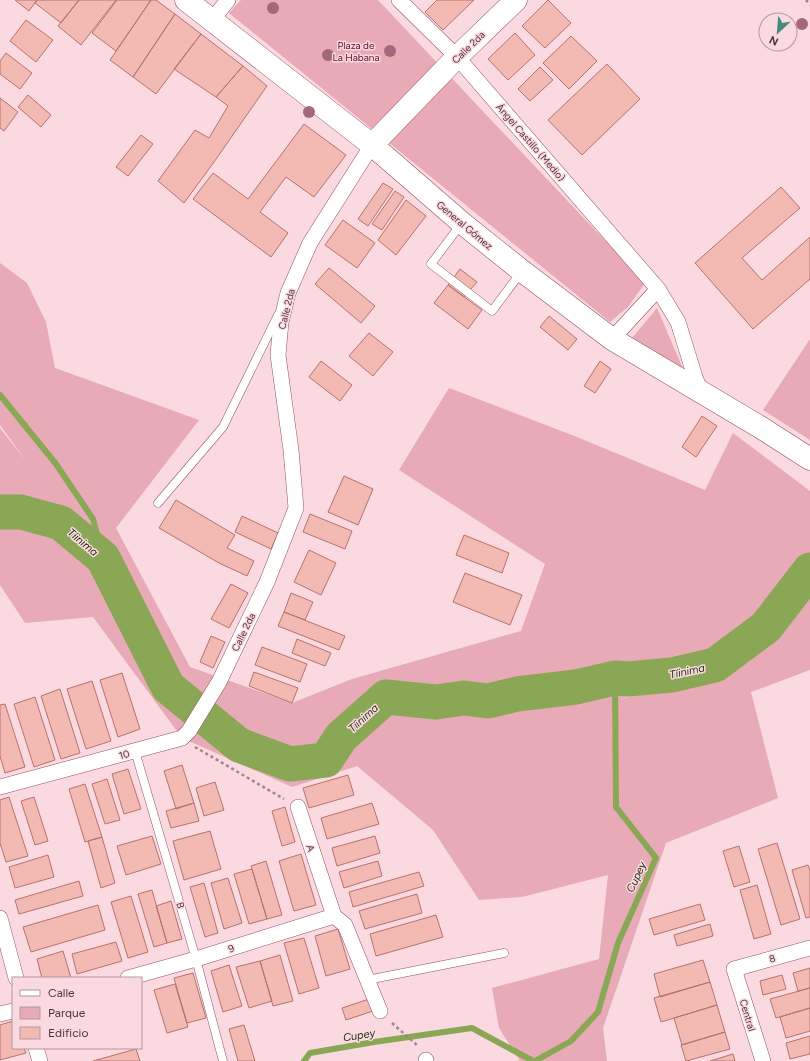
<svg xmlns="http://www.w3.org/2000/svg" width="810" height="1061" font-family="Figtree,sans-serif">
<rect width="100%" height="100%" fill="#fadae0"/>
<!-- green -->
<path fill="#e7aab6" d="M241 0H378L645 283 628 307 610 322 229 13Z
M0 263 27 283 46 322 55 368 199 420 116 528 190 667 292 703 352 679 521 631 545 564 399 470 449 388 577 437 705 490 733 433 810 491V567L733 651 621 699 749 662 810 585V670L751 692 778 798 666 843 603 1028 607 1061H520L499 1028 492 988 599 959 608 875 522 897 479 900 433 830 357 766 292 787 182 738 93 617 25 623 0 585V428L27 462 0 425Z
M657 308 684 371 632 338Z
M810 339V440L763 410Z"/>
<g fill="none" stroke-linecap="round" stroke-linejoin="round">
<!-- stream -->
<path stroke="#89a755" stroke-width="6" d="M0 395 56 464 93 519 103 558
M304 1061 310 1053 374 1042 472 1028 533 1061
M535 1061 571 1041 598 1012 618 943 656 858 616 807 615 678"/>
<!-- river -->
<path stroke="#89a755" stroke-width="35" d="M0 512H21L61 523 103 558 168 687 239 745 290 764 326 760 341 737 386 697 436 702 464 698 488 701 517 694 576 687 615 678 628 679 672 675 715 665 766 627 810 570"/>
</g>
<!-- building -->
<path fill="#f3b9b3" stroke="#b7726b" d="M15 0H37L29 11Z
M37 0H79L61 23 35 3Z
M79 0H116L81 45 58 26Z
M117 0H151L116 51 92 33Z
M151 0H156L175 14 133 77 110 60Z
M437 0H474L443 30 425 12Z
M548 0 571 23 545 48 522 26Z
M175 14 201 34 156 94 133 77Z
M26 20 53 40 36 62 10 41Z
M515 33 535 55 508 80 488 59Z
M201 34 243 66 216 97 174 69Z
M571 36 597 61 569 89 543 63Z
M6 53 32 73 20 89 0 74V61Z
M607 64 640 99 582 155 548 120Z
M243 66 267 86 214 162 184 203 158 181 195 130 209 138 228 106 216 97Z
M540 67 553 80 530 101 518 89Z
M28 95 51 115 41 127 18 107Z
M0 98 18 112 4 131 0 128Z
M304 124 346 155 314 197 286 177 260 212 288 233 271 257 193 199 213 173 248 199Z
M141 135 153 144 128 176 116 167Z
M383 183 393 189 368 226 358 219Z
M781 187 800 208 742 258 762 280 810 237V279L753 329 695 263Z
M395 191 404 197 382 230 372 224Z
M406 200 426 216 396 255 378 240Z
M343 220 375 243 357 268 325 245Z
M329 268 375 306 361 323 315 284Z
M460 269 477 282 464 297 448 285Z
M448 285 482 310 468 329 434 303Z
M549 316 577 339 568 350 540 327Z
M369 333 393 352 373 376 349 356Z
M321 361 352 385 340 401 309 377Z
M600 361 611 369 595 393 584 386Z
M702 416 717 426 696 457 682 447Z
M344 476 373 489 358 525 328 512Z
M176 500 235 535 227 548 254 561 247 576 219 563 159 528Z
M310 514 352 531 345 549 303 532Z
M242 516 278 533 271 549 235 532Z
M464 535 509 553 502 573 456 555Z
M309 550 336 563 321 595 294 582Z
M465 573 522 595 510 625 453 602Z
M231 584 248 593 229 628 211 619Z
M291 593 313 602 305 620 284 612Z
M284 612 345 636 339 650 278 626Z
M211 636 225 642 213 668 200 662Z
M297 639 331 653 325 666 292 653Z
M262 647 307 664 300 682 255 665Z
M254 672 298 688 292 703 249 686Z
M122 673 140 729 118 737 100 680Z
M92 681 111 741 86 749 67 689Z
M60 689 80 753 61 759 41 696Z
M35 697 55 760 34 767 14 704Z
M5 704 25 767 5 773 0 756V705Z
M182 765 194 803 176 809 164 771Z
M128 769 141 809 124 814 112 774Z
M348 775 354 795 309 808 303 788Z
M107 779 120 820 105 824 92 784Z
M215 782 224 810 204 816 196 788Z
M85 784 102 837 85 842 69 789Z
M9 797 28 856 6 862 0 843V800Z
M34 797 48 841 35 845 21 801Z
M194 803 199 821 171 828 166 811Z
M372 803 379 824 327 839 321 818Z
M285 807 295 842 282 846 272 811Z
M210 831 221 869 184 880 173 841Z
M152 836 161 864 126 875 117 846Z
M375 836 380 853 337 866 332 848Z
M102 837 115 883 101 888 88 841Z
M777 843 800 919 781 925 758 849Z
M739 846 750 882 734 887 723 851Z
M301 854 316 905 294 911 279 861Z
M48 855 54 877 15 888 9 867Z
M266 861 282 915 267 919 251 866Z
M378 861 382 876 344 888 339 872Z
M808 865 810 871V917L806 918 792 870Z
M252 869 267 919 249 924 234 874Z
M419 872 424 886 353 907 349 892Z
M228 878 242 923 224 929 211 883Z
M79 881 83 896 19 914 15 900Z
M204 883 218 933 205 937 190 887Z
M757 885 771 934 754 939 740 890Z
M152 890 167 943 154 947 138 894Z
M417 894 422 913 365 929 359 911Z
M131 896 148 952 128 958 111 902Z
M171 901 182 939 167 943 156 906Z
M700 904 705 920 654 935 649 919Z
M98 905 105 930 31 952 23 927Z
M436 915 443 937 376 956 370 934Z
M710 924 713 936 677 946 674 935Z
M338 929 350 969 326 976 315 936Z
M304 938 319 988 299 994 284 943Z
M116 942 122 961 77 974 72 954Z
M63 951 71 978H42L37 959Z
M280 955 293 1001 273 1006 260 961Z
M703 960 710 982 660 997 654 974Z
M260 961 272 1001 249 1008 236 967Z
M229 965 242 1006 223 1012 211 971Z
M810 968V988L798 991 793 973Z
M193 973 206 1018 187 1023 174 978Z
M782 975 786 989 763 995 760 981Z
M710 982 717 1005 661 1022 654 998Z
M175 984 188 1027 167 1033 154 990Z
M810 988V1008L776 1018 770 999Z
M369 999 373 1011 346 1020 342 1008Z
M717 1005 725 1032 682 1045 674 1018Z
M810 1008V1031L786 1038 780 1017Z
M13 1021V1048H24L26 1053 0 1060V1025Z
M244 1025 255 1061H238L229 1029Z
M725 1032 730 1049 686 1061 681 1045Z
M810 1036V1054L790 1059 786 1043Z
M136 1049 140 1061H93Z
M733 1054 735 1061H710Z"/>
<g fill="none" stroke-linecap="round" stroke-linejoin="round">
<defs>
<path id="service" d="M461 224 431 264 492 311 522 271
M158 503 223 427 278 315
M135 751 196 959 223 1061
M367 980 504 953"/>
<path id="minor" d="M399 0 457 57 658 289 678 322 695 377 701 392
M212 20 228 0
M612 339 658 289
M0 787 182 738 189 731 219 682 267 582 296 508 291 450 278 355 281 322 288 293 310 243 372 145
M298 807 334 916 345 925 380 1011
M0 918 16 978
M128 978 196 959 334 916
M0 1014 13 1011
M36 1048 40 1061
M426 1060V1061
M763 1061 734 969 810 948"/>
<path id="secondary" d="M186 0 372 145 462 223 522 271 612 339 760 427 810 459
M372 145 457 57 516 0"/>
</defs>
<!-- service casing -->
<use href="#service" stroke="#945161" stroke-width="9"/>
<!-- minor casing -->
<use href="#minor" stroke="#945161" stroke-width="16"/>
<!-- secondary casing -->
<use href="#secondary" stroke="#945161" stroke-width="23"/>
<!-- path -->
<path stroke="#a3848a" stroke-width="2.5" stroke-dasharray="3 3" stroke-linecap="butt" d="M806 0 810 5
M195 747 284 799
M392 1023 418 1046"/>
<!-- service -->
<use href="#service" stroke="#fff" stroke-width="8"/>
<!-- minor -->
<use href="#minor" stroke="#fff" stroke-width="15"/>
<!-- secondary -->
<use href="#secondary" stroke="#fff" stroke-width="22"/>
</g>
<!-- trees -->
<g fill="#a4687b">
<circle cx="273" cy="8" r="6"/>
<circle cx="802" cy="24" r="6"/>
<circle cx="390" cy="51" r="6"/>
<circle cx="328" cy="55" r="6"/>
<circle cx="309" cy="112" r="6"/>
</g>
<g text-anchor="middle" stroke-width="3" stroke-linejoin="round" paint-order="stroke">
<!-- park labels -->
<g font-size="10" fill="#5d0b29" stroke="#fadae0">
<text x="356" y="49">Plaza de<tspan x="356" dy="12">La Habana</tspan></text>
</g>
<!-- street labels -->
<g font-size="10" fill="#503238" stroke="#fadae0">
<text transform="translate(468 47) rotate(-44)" y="4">Calle 2da</text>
<text transform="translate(531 142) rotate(49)" y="4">Ángel Castillo (Medio)</text>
<text transform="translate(465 225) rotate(40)" y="4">General Gómez</text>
<text transform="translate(286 309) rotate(-76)" y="4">Calle 2da</text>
<text transform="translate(243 632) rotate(-64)" y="4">Calle 2da</text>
<text transform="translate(124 754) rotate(-15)" y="4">10</text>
<text transform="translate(311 848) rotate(72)" y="4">A</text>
<text transform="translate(181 905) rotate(74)" y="4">B</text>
<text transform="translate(231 948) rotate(-17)" y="4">9</text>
<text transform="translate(772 958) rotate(-16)" y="4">8</text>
<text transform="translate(748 1015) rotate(73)" y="4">Central</text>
</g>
<!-- water labels -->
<g font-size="11" font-style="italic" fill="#26320f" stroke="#fadae0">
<text transform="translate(83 542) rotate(40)" y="4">Tíinima</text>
<text transform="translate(687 671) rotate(-12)" y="4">Tíinima</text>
<text transform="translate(363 718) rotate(-42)" y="4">Tíinima</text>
<text transform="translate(636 877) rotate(-65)" y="4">Cupey</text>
<text transform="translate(359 1035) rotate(-9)" y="4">Cupey</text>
</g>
</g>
<!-- legend -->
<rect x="12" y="977" width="130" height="72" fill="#fadae0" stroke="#b6979d"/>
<rect x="20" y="990" width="20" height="6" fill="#ffffff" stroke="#b6979d"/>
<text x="48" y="997" font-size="12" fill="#503238">Calle</text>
<rect x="20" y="1007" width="20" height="12" fill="#e7aab6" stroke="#b6979d"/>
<text x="48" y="1017" font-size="12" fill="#503238">Parque</text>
<rect x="20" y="1027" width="20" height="12" fill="#f3b9b3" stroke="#b6979d"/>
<text x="48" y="1037" font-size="12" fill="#503238">Edificio</text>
<!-- north arrow -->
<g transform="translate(778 32) rotate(206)"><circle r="19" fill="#fadae0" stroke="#b6979d"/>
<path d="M0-3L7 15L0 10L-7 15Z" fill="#448a83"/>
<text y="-6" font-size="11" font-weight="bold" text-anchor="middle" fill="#503238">N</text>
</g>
</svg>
